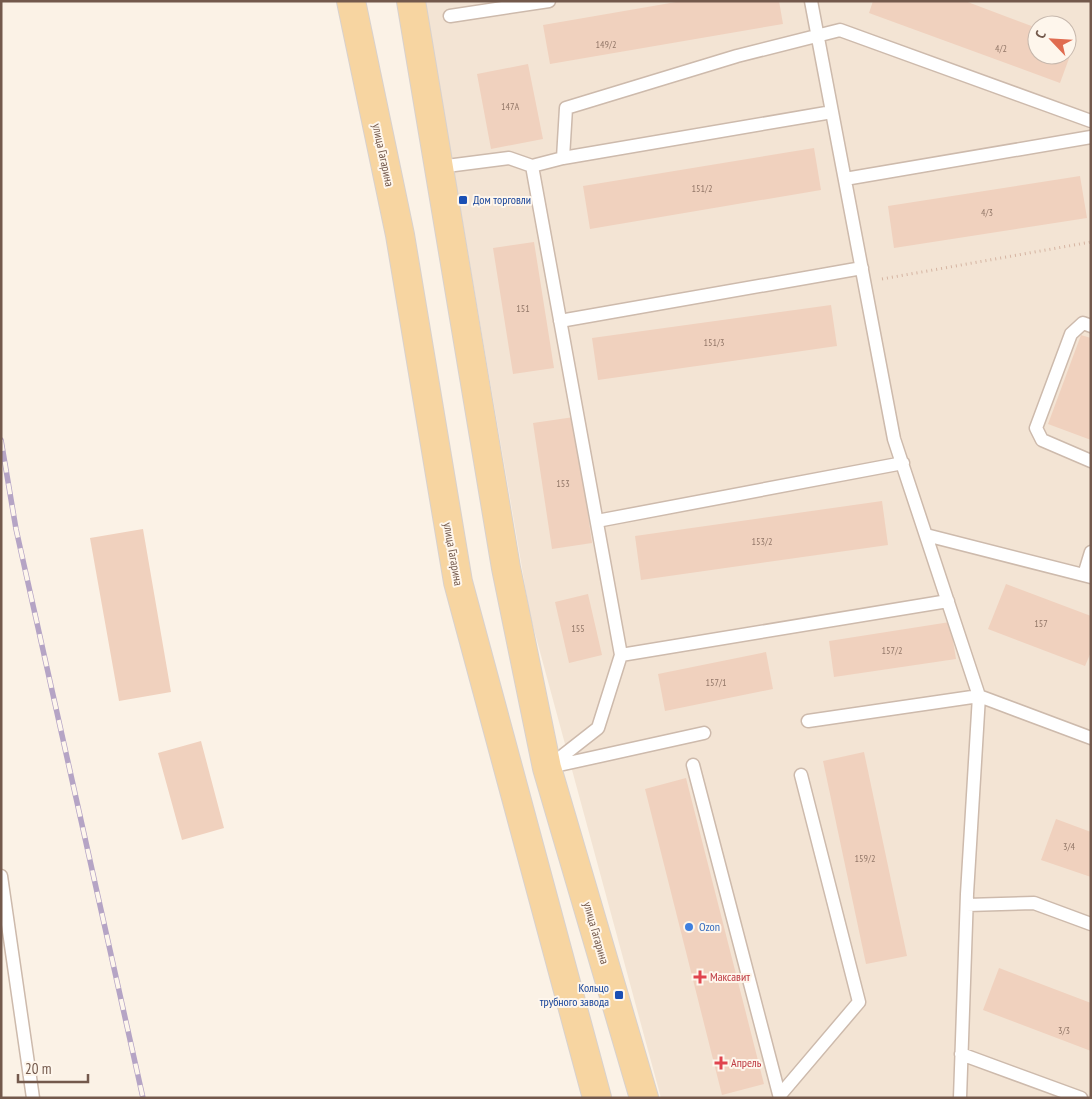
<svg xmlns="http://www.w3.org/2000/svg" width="1092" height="1099" font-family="'PT Sans Narrow',sans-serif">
<rect width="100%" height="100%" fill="#fbf2e6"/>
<!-- residential -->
<path fill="#f3e4d4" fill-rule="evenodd" d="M425 1H1091V1098H661L530 615ZM1037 25H1067V55H1037Z"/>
<!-- building -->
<path fill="#f0d1be" d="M682 1H779L783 24 550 64 543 25Z
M873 1H965L1037 28V55H1067V39L1075 42 1060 83 869 13Z
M528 64 543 139 491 149 477 74Z
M814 148 821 190 590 229 583 186Z
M1080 176 1087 218 894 248 888 206Z
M534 242 554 368 513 374 493 248Z
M831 305 837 346 598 380 592 338Z
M1081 335 1091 338V440L1048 424Z
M574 417 592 543 552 549 533 423Z
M882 501 888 545 641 580 635 536Z
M143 529 171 692 119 701 90 538Z
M1006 584 1091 616V652L1085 666 988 629Z
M588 594 602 655 569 663 555 602Z
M950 622 956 659 834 677 829 641Z
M766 652 773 689 665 711 658 674Z
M201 741 224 828 182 840 158 753Z
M864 752 907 956 866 964 823 761Z
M686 778 764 1084 722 1095 645 789Z
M1056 819 1091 832V877L1041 860Z
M999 968 1091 1003V1051L983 1010Z"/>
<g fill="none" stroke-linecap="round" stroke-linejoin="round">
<defs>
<path id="lane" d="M811 1 894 439 979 696 1091 738
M450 16 549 1
M563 158 832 112
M439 167 509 158 532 166
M845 179 1091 137
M560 321 862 268
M1091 326 1083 323 1071 334 1036 428 1042 440 1091 461
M597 521 903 463
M926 535 1091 577
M1084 575 1091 552
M621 655 948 601
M808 721 979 696 967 894 960 1098
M693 765 780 1098
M550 767 704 733
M547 768 598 728 621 655 532 166 563 158 566 108 737 56 840 30 1091 121
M1 876 33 1098
M967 905 1034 903 1091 924
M961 1054 1081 1098
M780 1095 859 1002 801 775"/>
<path id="primary" d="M351 1 400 235 458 582 597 1098
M411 1 506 568 547 768 644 1098"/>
</defs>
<!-- lane casing -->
<use href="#lane" stroke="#cdbaac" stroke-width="15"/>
<!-- primary casing -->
<use href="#primary" stroke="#d8d1cd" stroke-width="30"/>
<!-- path -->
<path stroke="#d5b4a2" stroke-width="3" stroke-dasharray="1 4" stroke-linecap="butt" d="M882 279 1091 242"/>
<!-- lane -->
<use href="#lane" stroke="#fff" stroke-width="12"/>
<!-- primary -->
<use href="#primary" stroke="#f7d5a1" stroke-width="28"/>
<defs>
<path id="rail" d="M1 440 16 529 143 1098"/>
</defs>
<!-- rail casing -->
<use href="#rail" stroke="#b5a4c5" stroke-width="5.5"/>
<!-- rail -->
<use href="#rail" stroke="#fef6ec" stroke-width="4" stroke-dasharray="11" stroke-linecap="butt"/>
</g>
<!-- markers -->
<g fill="#1a4fb4" stroke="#fef6ec" stroke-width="2">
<rect x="458" y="195" width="10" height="10" rx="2.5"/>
<rect x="614" y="990" width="10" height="10" rx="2.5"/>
</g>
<circle fill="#3f7fe0" stroke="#fef6ec" stroke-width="2" cx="689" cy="927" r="5"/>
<g fill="#e0444e" stroke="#fef6ec" stroke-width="2">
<path d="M697.5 969.5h5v5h5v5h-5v5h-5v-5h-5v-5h5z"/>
<path d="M718.5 1055.5h5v5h5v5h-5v5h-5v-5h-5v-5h5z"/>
</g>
<g text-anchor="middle" stroke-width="4" stroke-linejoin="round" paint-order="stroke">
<!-- number labels -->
<g font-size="10" fill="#927768">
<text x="606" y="48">149/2</text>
<text x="1001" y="52">4/2</text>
<text x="510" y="110">147А</text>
<text x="702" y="192">151/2</text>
<text x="987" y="216">4/3</text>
<text x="523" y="312">151</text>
<text x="714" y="346">151/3</text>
<text x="563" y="487">153</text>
<text x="762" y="545">153/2</text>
<text x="1041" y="627">157</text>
<text x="578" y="632">155</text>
<text x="892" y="654">157/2</text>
<text x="716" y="686">157/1</text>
<text x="1069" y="850">3/4</text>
<text x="865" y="862">159/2</text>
<text x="1064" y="1034">3/3</text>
</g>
<!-- street labels -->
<g font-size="12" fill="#73594c" stroke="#fef6ec">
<text transform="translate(383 155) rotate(78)" y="4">улица Гагарина</text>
<text transform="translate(453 554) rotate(80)" y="4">улица Гагарина</text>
<text transform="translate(596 933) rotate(74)" y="4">улица Гагарина</text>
</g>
<!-- transit labels -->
<g font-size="12" fill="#164399" stroke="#fef6ec" text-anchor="start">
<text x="473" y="204">Дом торговли</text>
<text x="609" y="992" text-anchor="end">Кольцо<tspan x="609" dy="14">трубного завода</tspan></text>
</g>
<!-- shop labels -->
<g font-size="12" fill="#366cbe" stroke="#fef6ec" text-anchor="start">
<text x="699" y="931">Ozon</text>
</g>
<!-- health labels -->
<g font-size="12" fill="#be3a42" stroke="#fef6ec" text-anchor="start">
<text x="710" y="981">Максавит</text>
<text x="731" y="1067">Апрель</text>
</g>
</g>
<!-- border -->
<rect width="1092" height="1099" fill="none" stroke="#73594c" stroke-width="5"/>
<!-- north arrow -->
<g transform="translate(1052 40) rotate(295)"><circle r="24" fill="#fef6ec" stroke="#c6b7ac"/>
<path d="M0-4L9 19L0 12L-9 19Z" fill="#e06c50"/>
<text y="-8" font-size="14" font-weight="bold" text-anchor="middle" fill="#73594c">С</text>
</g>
<!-- scale -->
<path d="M18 1074v8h70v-8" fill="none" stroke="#73594c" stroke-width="2.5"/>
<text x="25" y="1074" font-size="15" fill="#73594c" stroke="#fef6ec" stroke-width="4" paint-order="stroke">20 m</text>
</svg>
